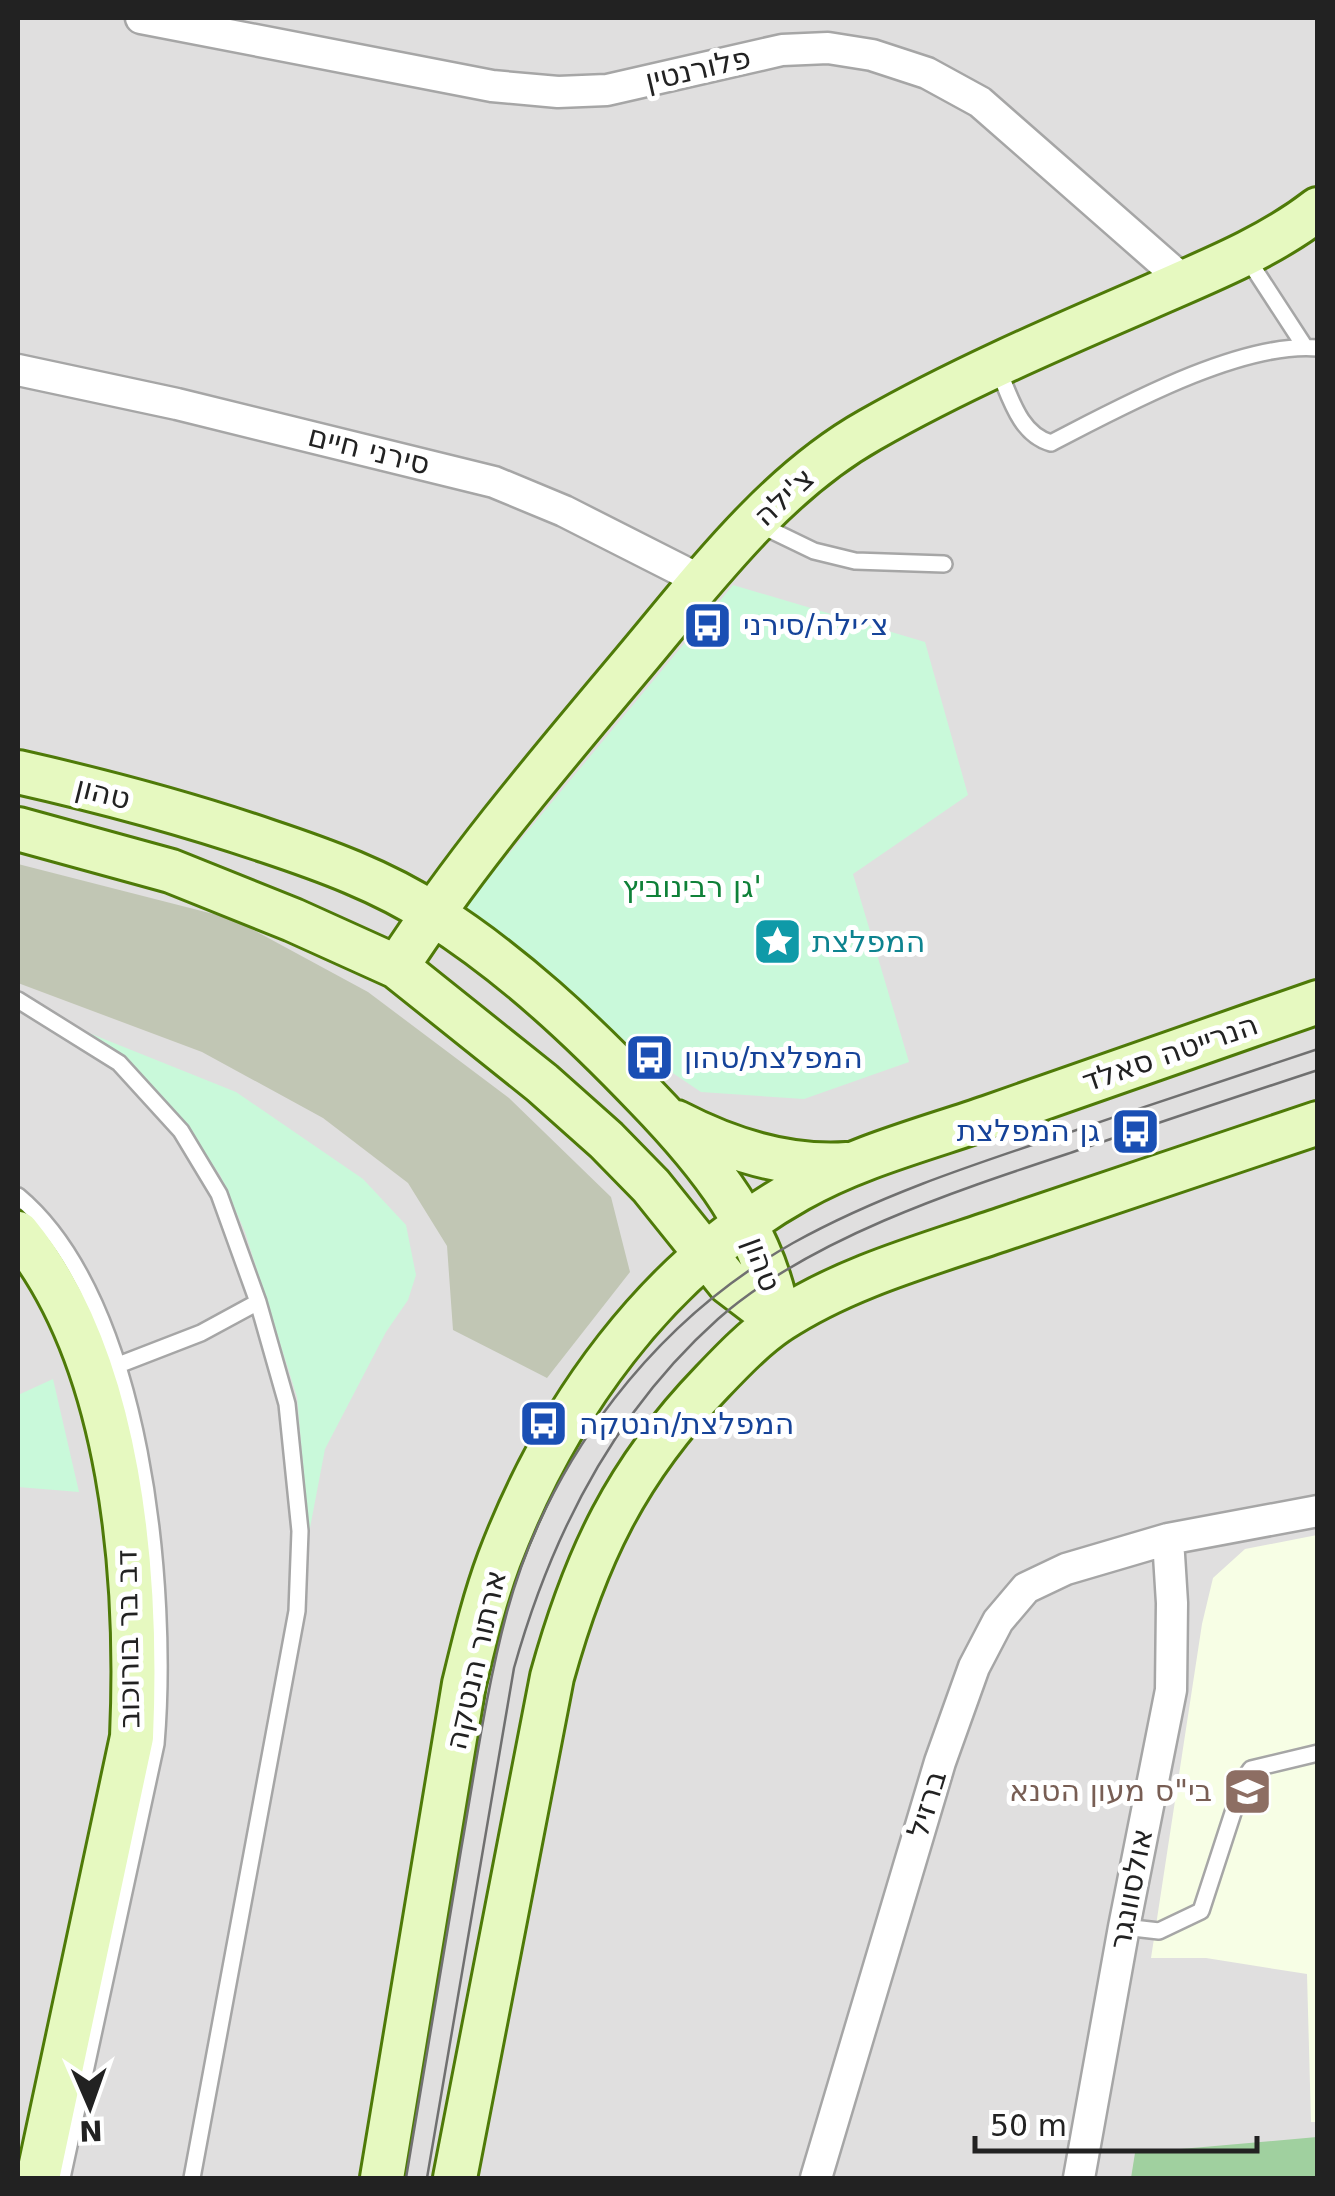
<svg xmlns="http://www.w3.org/2000/svg" width="1335" height="2196" font-family="'DejaVu Sans',Heebo,sans-serif">
<rect width="100%" height="100%" fill="#f2f1e9"/>
<!-- residential -->
<path fill="#e0dfdf" d="M18 18H1317V2178H18Z"/>
<!-- education -->
<path fill="#f7fee5" d="M1317 1535V2122H1311L1307 1974 1206 1958H1151L1202 1624 1213 1578 1245 1549Z"/>
<!-- construction -->
<path fill="#c1c6b4" d="M18 864 233 919 368 992 509 1098 611 1197 630 1272 547 1378 453 1330 447 1246 408 1183 323 1118 202 1052 18 983Z"/>
<!-- forest -->
<path fill="#a0d09f" d="M1317 2137V2178H1131L1135 2153Z"/>
<!-- park -->
<path fill="#c9f9da" d="M733 585 925 642 968 795 853 874 909 1062 804 1099 701 1092 628 1043 461 911Z
M79 1029 236 1092 363 1179 406 1225 416 1275 408 1300 386 1332 325 1449 309 1533 297 1397 245 1232 220 1175 171 1106 106 1043Z
M53 1379 79 1492 18 1487V1395Z"/>
<g fill="none" stroke-linecap="round" stroke-linejoin="round">
<defs>
<path id="lane" d="M1247 258 1305 347
M998 369C1010 396 1019 434 1051 443 1119 408 1240 341 1318 348
M756 523 814 551 855 561 944 564
M18 1000 119 1063 181 1131 219 1194 258 1302 287 1404 300 1531 297 1611 192 2178
M18 1196C144 1301 169 1591 156 1744L62 2178
M108 1369 201 1333 258 1302
M1124 1927 1159 1931 1201 1911 1244 1779 1251 1769 1318 1753"/>
<path id="street" d="M141 18 492 86 558 92 607 90 782 50 828 48 872 55 927 73 980 102 1184 281
M18 370 177 404 494 482 564 511 702 581
M816 2178 940 1762 974 1667 998 1621 1026 1588 1066 1569 1168 1539 1318 1511
M1079 2178 1124 1927 1171 1690 1172 1603 1168 1539"/>
<path id="secondary" d="M18 772C102 791 185 813 267 841 324 860 382 881 433 914 512 964 582 1030 646 1097 708 1161 765 1231 779 1321
M18 829 171 871 293 920 397 967 542 1083 606 1140 651 1186 729 1283 779 1321
M397 967C467 859 551 761 634 662 703 580 774 484 870 430 956 381 1046 342 1136 303 1198 275 1264 251 1318 209
M676 1122C728 1149 788 1168 847 1164
M18 1233C123 1361 139 1577 132 1737L38 2178
M382 2178 464 1684C474 1643 484 1600 499 1560 556 1410 655 1270 798 1190 856 1157 925 1139 989 1117 1098 1079 1208 1040 1318 1002
M455 2178 552 1677C585 1558 626 1471 712 1382 733 1360 754 1338 779 1321 846 1277 927 1255 1003 1229 1108 1194 1213 1158 1318 1123"/>
</defs>
<!-- lane casing -->
<use href="#lane" stroke="#a6a6a6" stroke-width="20"/>
<!-- street casing -->
<use href="#street" stroke="#a6a6a6" stroke-width="35"/>
<!-- secondary casing -->
<use href="#secondary" stroke="#4e7a08" stroke-width="48"/>
<!-- lane -->
<use href="#lane" stroke="#fff" stroke-width="15"/>
<!-- street -->
<use href="#street" stroke="#fff" stroke-width="30"/>
<!-- secondary -->
<use href="#secondary" stroke="#e6f9c0" stroke-width="42"/>
<!-- tram -->
<path stroke="#707070" stroke-width="2.5" d="M406 2178C424 2069 443 1960 461 1850 475 1771 486 1690 507 1612 549 1458 655 1321 793 1243 876 1197 966 1167 1056 1137 1143 1107 1230 1078 1318 1049
M427 2178 514 1668C551 1536 615 1411 718 1319 810 1238 958 1190 1073 1152 1154 1124 1236 1097 1318 1070"/>
</g>
<!-- icons -->
<defs>
<symbol id="bus-square" viewBox="-11 -11 22 22"><rect x="-9" y="-9" width="18" height="18" rx="4" fill="#1a4fb4" stroke="#fff"/><path d="M-5-6H5V4H4V6H2V4H-2V6H-4V4H-5ZM-3.5-4V0h7V-4ZM-3.5 1.2v1.5H-2V1.2ZM2 1.2v1.5H3.5V1.2Z" fill="#fff"/></symbol>
<symbol id="sight-square" viewBox="-11 -11 22 22"><rect x="-9" y="-9" width="18" height="18" rx="4" fill="#0f9aa8" stroke="#fff"/><path d="M0-6L1.8-2.2L6-1.7L2.9 1.2L3.7 5.4L0 3.3L-3.7 5.4L-2.9 1.2L-6-1.7L-1.8-2.2Z" fill="#fff"/></symbol>
<symbol id="school-square" viewBox="-11 -11 22 22"><rect x="-9" y="-9" width="18" height="18" rx="4" fill="#8d6e63" stroke="#fff"/><path d="M0-5L7-2L0 1L-7-2ZM-4 1L0 2.5L4 1V4Q0 6-4 4Z" fill="#fff"/></symbol>
</defs>
<g fill-rule="evenodd">
<use href="#bus-square" x="680" y="598" width="55" height="55"/>
<use href="#sight-square" x="750" y="914" width="55" height="55"/>
<use href="#bus-square" x="622" y="1030" width="55" height="55"/>
<use href="#bus-square" x="1108" y="1104" width="55" height="55"/>
<use href="#bus-square" x="516" y="1396" width="55" height="55"/>
<use href="#school-square" x="1220" y="1764" width="55" height="55"/>
</g>
<g text-anchor="middle" stroke-width="10" stroke-linejoin="round" paint-order="stroke">
<!-- street labels -->
<g font-size="30" fill="#222" stroke="#fff">
<text transform="translate(698 69) rotate(-13)" y="10">פלורנטין</text>
<text transform="translate(369 450) rotate(14)" y="10">סירני חיים</text>
<text transform="translate(784 497) rotate(-43)" y="10">צ'ילה</text>
<text transform="translate(103 793) rotate(14)" y="10">טהון</text>
<text transform="translate(1170 1053) rotate(-19)" y="10">הנרייטה סאלד</text>
<text transform="translate(762 1264) rotate(70)" y="10">טהון</text>
<text transform="translate(128 1639) rotate(-91)" y="10">דב בר בורוכוב</text>
<text transform="translate(476 1660) rotate(-77)" y="10">ארתור הנטקה</text>
<text transform="translate(927 1804) rotate(-73)" y="10">ברזיל</text>
<text transform="translate(1131 1889) rotate(-79)" y="10">אולסוונגר</text>
</g>
<!-- transit labels -->
<g font-size="30" fill="#164399" stroke="#fff" text-anchor="start">
<text x="743" y="635">צ׳ילה/סירני</text>
<text x="684" y="1068">המפלצת/טהון</text>
<text x="1100" y="1141" text-anchor="end">גן המפלצת</text>
<text x="579" y="1434">המפלצת/הנטקה</text>
</g>
<!-- park labels -->
<g font-size="30" fill="#0f8138" stroke="#fff">
<text x="692" y="897">גן רבינוביץ'</text>
</g>
<!-- culture labels -->
<g font-size="30" fill="#0d838f" stroke="#fff" text-anchor="start">
<text x="812" y="952">המפלצת</text>
</g>
<!-- education labels -->
<g font-size="30" fill="#785e54" stroke="#fff" text-anchor="end">
<text x="1212" y="1801">בי"ס מעון הטנא</text>
</g>
</g>
<!-- border -->
<rect width="1335" height="2196" fill="none" stroke="#222222" stroke-width="40"/>
<!-- north arrow -->
<g transform="translate(90 2106) rotate(178)" stroke="#ffffff" stroke-width="8" paint-order="stroke">
<path d="M0-8L18 38L0 25L-18 38Z" fill="#222222"/>
<text y="-15" font-size="28" font-weight="bold" text-anchor="middle" fill="#222222">N</text>
</g>
<!-- scale -->
<path d="M975 2136v15h282v-15" fill="none" stroke="#222222" stroke-width="5"/>
<text x="990" y="2136" font-size="30" fill="#222222" stroke="#ffffff" stroke-width="8" paint-order="stroke">50 m</text>
</svg>
